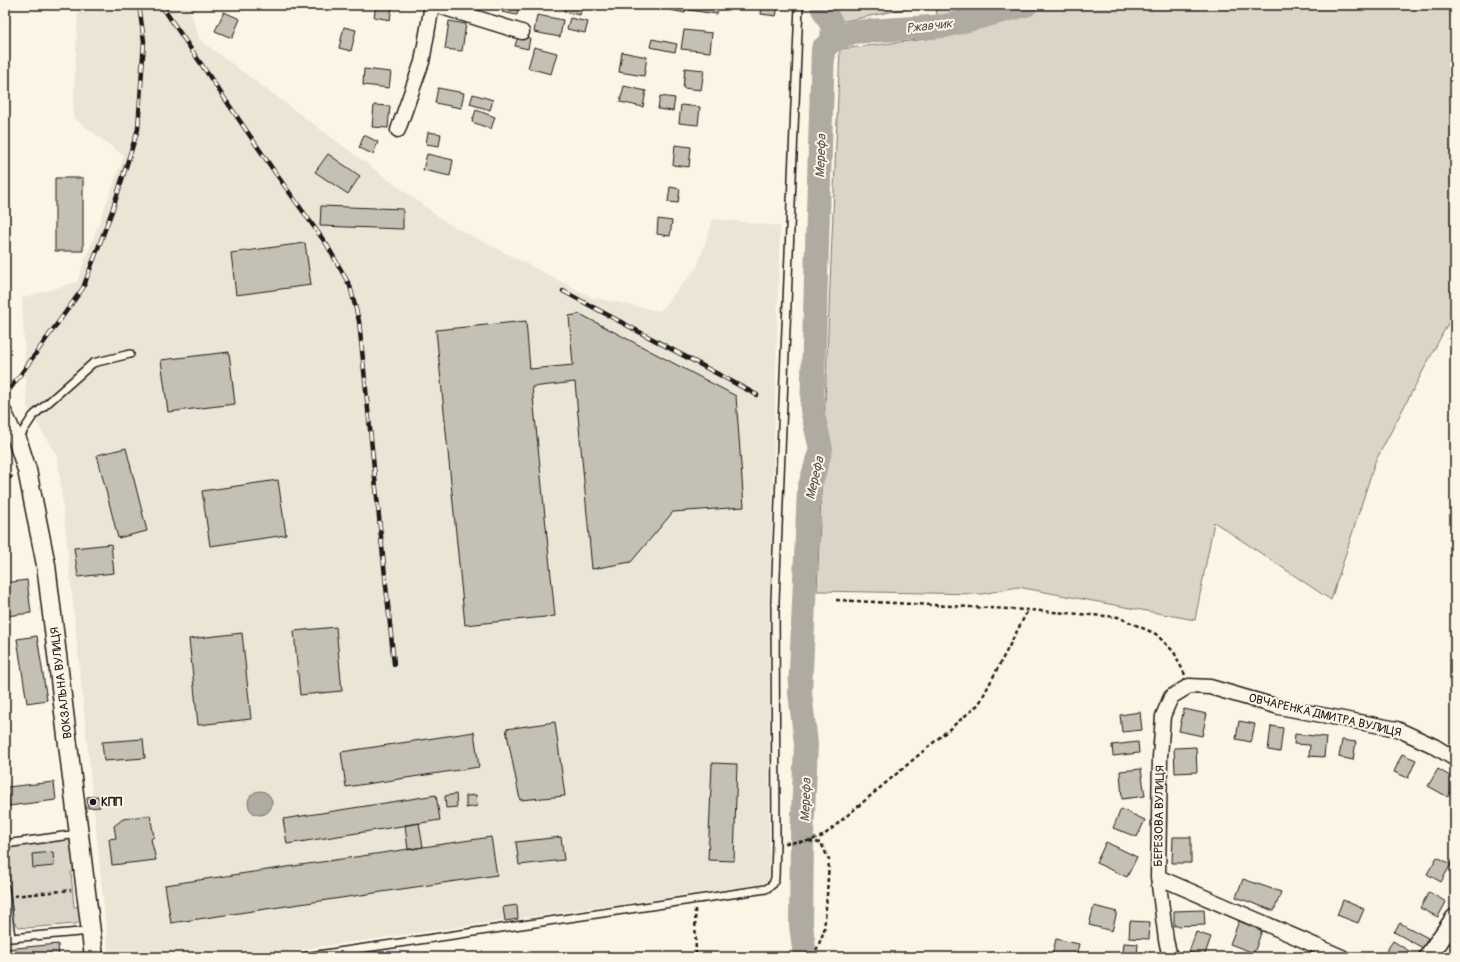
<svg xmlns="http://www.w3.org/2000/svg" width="1460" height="962" font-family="Pangolin,sans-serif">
<rect width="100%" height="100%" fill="#fcf5e5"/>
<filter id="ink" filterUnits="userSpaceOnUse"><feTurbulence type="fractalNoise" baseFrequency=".025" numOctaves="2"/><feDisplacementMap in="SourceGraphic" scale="8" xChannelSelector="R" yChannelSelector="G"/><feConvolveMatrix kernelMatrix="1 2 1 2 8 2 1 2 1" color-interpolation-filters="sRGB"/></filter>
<g filter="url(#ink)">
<!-- built -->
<path fill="#ebe5d6" d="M78 5H188L200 40 447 223 591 297 660 311 697 267 713 219 780 226 769 621V883L247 957H109L58 458 27 406 22 298 77 282 124 156 73 117Z
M5 814 18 957H5Z"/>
<!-- green -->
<path fill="#dbd5c8" stroke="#7c7872" d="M828 5H925L840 22Z
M937 5H1455V310L1375 462 1331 600 1214 522 1195 620 1018 587 982 594 817 591 840 49 935 38Z
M63 839H70L76 844 79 871 71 872 74 907 83 906 84 917 80 922 75 924 26 928 19 927 13 921 7 850 10 845Z"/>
<!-- water -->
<path fill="#b0aba1" stroke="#75726c" d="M248 803a12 12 0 1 1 24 0a12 12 0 1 1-24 0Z"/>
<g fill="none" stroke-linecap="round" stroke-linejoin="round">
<!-- river -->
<path stroke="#b0aba1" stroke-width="24" d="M833 40 853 32 945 26 1026 5
M805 957 801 925 802 838 806 744 800 693 809 489 821 449 812 410 823 49 833 40 832 25 823 9 822 5"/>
</g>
<!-- building -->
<path fill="#c4c0b3" stroke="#1c1c1c" d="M376 5 392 6 390 20 374 17Z
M504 5H519L517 15 502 12Z
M565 5 582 6 580 15 564 12Z
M661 5H686L685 13 661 8Z
M689 5H718L717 14 689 10Z
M762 5 778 7 776 16 761 14Z
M224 12 240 19 232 38 215 31Z
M537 15 563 20 560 37 534 32Z
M570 18 588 22 585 33 567 29Z
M449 21 466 24 462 51 445 49Z
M344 27 356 30 351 51 339 48Z
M684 30 712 33 710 52 681 49Z
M518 36 530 38 528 49 515 46Z
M652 39 677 44 675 52 650 47Z
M534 47 557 53 551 74 528 68Z
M622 52 647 57 644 76 619 72Z
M685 68 704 70 701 90 683 88Z
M364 69 391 72 389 88 363 85Z
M624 86 646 91 643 107 620 102Z
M438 88 464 93 461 108 435 103Z
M473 94 493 100 490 110 470 104Z
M660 96 675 98 673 111 658 109Z
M374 105 390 106 388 128 372 127Z
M681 105 700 107 698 125 679 123Z
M476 110 495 117 491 129 472 122Z
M428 132 441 134 439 146 426 144Z
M364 135 378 142 373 154 359 148Z
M675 145 691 147 689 167 673 165Z
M328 154 360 176 348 194 315 172Z
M427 154 453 160 450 176 423 170Z
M55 178H83V251H55Z
M670 187 680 189 678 203 668 202Z
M321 206 403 209V229L320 226Z
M658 219 672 221 670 236 657 234Z
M305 243 311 285 236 295 231 253Z
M580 314 736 396 744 507 673 512 631 562 592 569 575 382 532 387 555 616 465 625 436 330 526 321 530 369 573 365 569 316Z
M229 352 235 404 168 412 161 360Z
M126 448 147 531 118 538 97 455Z
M278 480 286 535 210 546 202 491Z
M111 544 114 573 78 577 74 548Z
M27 580 31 613 6 616 5 583Z
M336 627 342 691 300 695 294 631Z
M242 633 251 719 198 725 189 639Z
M37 636 47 700 27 703 17 639Z
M1184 709 1207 714 1202 736 1179 731Z
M1140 712 1142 730 1122 732 1120 715Z
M1239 721 1255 724 1251 742 1236 739Z
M555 722 565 796 520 800 506 729Z
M1271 726 1283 728 1280 752 1268 750Z
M474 732 479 767 346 787 341 752Z
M1295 734 1326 737 1324 757 1309 756 1310 745 1294 744Z
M143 739 145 758 104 761 102 742Z
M1342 740 1356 742 1353 760 1339 757Z
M1138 742 1139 753 1113 756 1112 745Z
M1196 747 1197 772 1175 773 1174 748Z
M1402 754 1416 760 1408 778 1394 772Z
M712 763 737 764 734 861 708 860Z
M1141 769 1145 796 1122 799 1120 771Z
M1438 769 1455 779V784L1448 797 1428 786Z
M54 782 56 800 9 806 7 787Z
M456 794 457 807 446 808 445 796Z
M436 795 440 820 287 844 283 819Z
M476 795 477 806 466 808V796Z
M98 796 100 807 88 808 87 797Z
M1121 809 1145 820 1137 837 1113 828Z
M150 815 154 837 151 839 156 860 112 865 109 839 116 838 114 826 123 819Z
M419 823 423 847 408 850 405 825Z
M491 837 497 875 171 923 165 885Z
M561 837 564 860 519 865 516 842Z
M1173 837H1191V863H1172Z
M1106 842 1137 857 1127 877 1096 863Z
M53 852 54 866 33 868 32 854Z
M1437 857 1451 864 1441 882 1427 874Z
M1243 879 1281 892 1274 911 1236 897Z
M1429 892 1446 902 1438 917 1420 908Z
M1343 900 1364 909 1358 923 1337 915Z
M517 905 518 919 505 921 503 907Z
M1094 906 1117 912 1112 931 1089 925Z
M1204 910 1205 925 1174 926V911Z
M1130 921 1150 922 1149 939 1129 938Z
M1239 921 1262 930 1254 953 1230 944Z
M1400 923 1428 938 1423 948 1394 932Z
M1196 932 1211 937 1204 957 1189 952Z
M1056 939 1079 944 1076 957H1062L1052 955Z
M1393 941 1409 951 1406 957H1385L1383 956Z
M1124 943 1138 944 1137 955 1123 953Z
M58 944 59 957H5V949Z"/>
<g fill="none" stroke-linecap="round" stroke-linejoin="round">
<defs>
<path id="service" d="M18 439 33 416 93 363 130 354
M5 844 78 834
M5 888 11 938 91 931
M304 957 766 889 773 884 775 878 776 842 775 601 799 5"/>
<path id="minor" d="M435 5 522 32
M398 130 422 62 432 5
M5 413 17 439
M1158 877 1342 957
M1170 957 1166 940 1158 877 1160 757 1163 716 1171 697 1189 686 1210 687 1279 707 1397 729 1434 746 1455 759"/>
<path id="tertiary" d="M17 439 27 470 46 565 94 957
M1428 957 1455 918"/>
</defs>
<!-- service casing -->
<use href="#service" stroke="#1c1c1c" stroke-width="10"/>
<!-- minor casing -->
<use href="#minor" stroke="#1c1c1c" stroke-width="17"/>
<!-- tertiary casing -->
<use href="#tertiary" stroke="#1c1c1c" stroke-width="21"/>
<!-- path -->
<path stroke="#1c1c1c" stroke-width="2.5" stroke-dasharray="4 3" stroke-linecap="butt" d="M5 484 13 475
M836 600 1028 610 1118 617 1156 634 1174 652 1185 675
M809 841 821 843 829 860 827 895 824 931 815 954V957
M785 843 808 841 823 836 979 704 1028 610
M14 896 71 890
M695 909 696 957"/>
<!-- service -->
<use href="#service" stroke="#fcf5e5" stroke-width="7"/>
<!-- minor -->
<use href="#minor" stroke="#fcf5e5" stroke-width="14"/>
<!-- tertiary -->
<use href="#tertiary" stroke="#fcf5e5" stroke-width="18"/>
<defs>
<path id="rail" d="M161 5 274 171 327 245 350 286 359 321 394 664
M563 291 757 395
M5 396 83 288 112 211 138 129 144 41 139 5"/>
</defs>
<!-- rail casing -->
<use href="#rail" stroke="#1c1c1c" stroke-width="4.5"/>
<!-- rail -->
<use href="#rail" stroke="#fcf5e5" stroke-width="3" stroke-dasharray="9" stroke-linecap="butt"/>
</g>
</g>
<!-- markers -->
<circle fill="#1c1c1c" stroke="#fcf5e5" stroke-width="1.5" cx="93" cy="802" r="4"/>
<g text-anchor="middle" stroke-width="4" stroke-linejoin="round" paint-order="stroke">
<!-- street labels -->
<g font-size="12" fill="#1c1c1c" stroke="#fcf5e5">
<text transform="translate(61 683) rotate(-97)" y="4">ВОКЗАЛЬНА ВУЛИЦЯ</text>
<text transform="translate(1325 715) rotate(13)" y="4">ОВЧАРЕНКА ДМИТРА ВУЛИЦЯ</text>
<text transform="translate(1159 816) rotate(-89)" y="4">БЕРЕЗОВА ВУЛИЦЯ</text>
</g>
<!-- poi labels -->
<g font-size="12" font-weight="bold" fill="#1c1c1c" stroke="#fcf5e5" text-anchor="start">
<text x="101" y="806">КПП</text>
</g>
<!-- water labels -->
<g font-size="13" font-style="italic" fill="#575551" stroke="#fcf5e5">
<text transform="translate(929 25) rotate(-7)" y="5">Ржавчик</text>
<text transform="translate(820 156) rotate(-88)" y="5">Мерефа</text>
<text transform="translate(814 478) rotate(-77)" y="5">Мерефа</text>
<text transform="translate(805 800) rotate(-88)" y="5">Мерефа</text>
</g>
</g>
<!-- margin -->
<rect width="1460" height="962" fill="none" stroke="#fcf5e5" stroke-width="20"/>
<rect x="10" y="10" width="1440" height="942" fill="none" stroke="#1c1c1c" stroke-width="1.5" filter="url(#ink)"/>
</svg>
